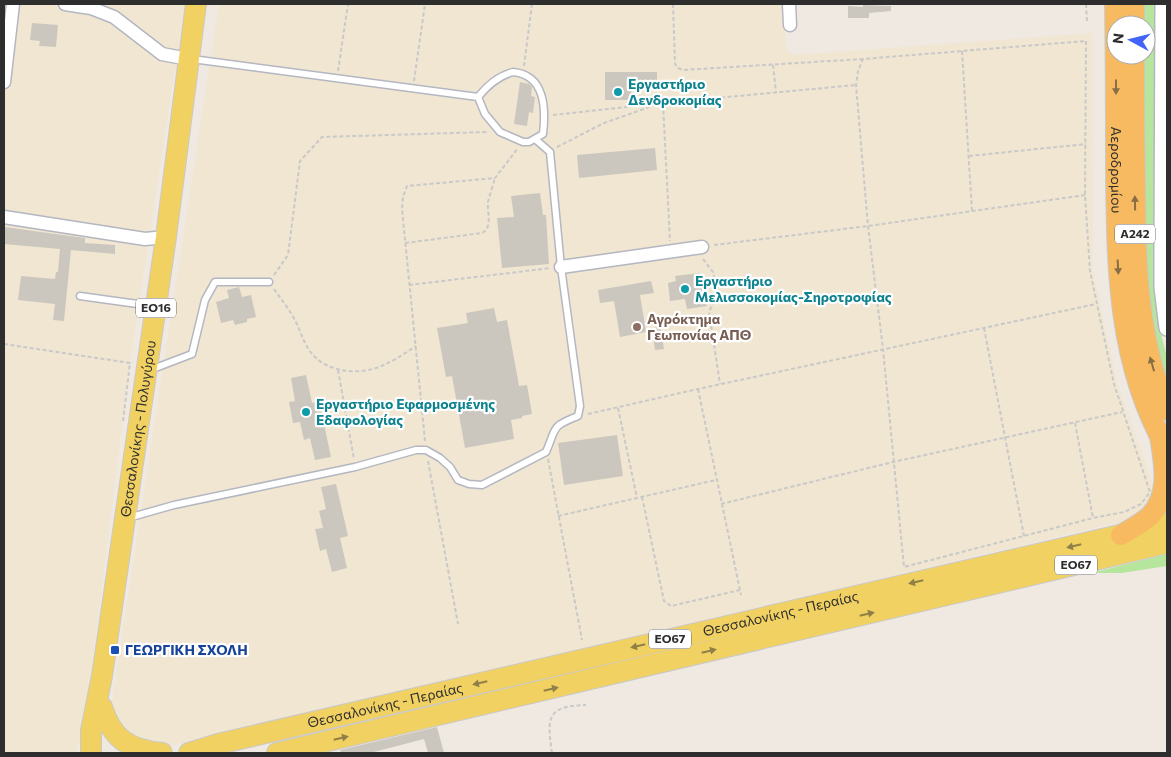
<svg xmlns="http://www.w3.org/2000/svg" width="1171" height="757" font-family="Commissioner,sans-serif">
<rect width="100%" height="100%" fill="#efe9e1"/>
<!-- education -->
<path fill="#f0e6d1" d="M4 4H185L130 363 85 721 76 753H4Z
M219 4H783L786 48 789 53 796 55 1092 33 1093 271 1117 383 1155 489 1145 507 1132 519 167 747 151 748 120 730 111 707Z"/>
<!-- green -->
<path fill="#b6e59e" d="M1141 4H1157V277L1162 338 1167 357V384L1156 341 1145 272 1141 55H1146V25H1141Z
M1167 554V566L1122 573H1091Z"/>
<!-- building -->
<path fill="#cbc7bf" d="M863 5 891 6V11L869 13V18H848V6L863 7Z
M32 23 58 25 56 47 39 46 40 41 30 40Z
M605 72H657V84H631L632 100H605Z
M520 82 529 84 532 87 531 96 535 97 533 113 529 112 527 126 514 124Z
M655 148 657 170 579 178 577 155Z
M540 193 543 215H546L549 264 502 268 497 218 514 217 511 196Z
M4 227 85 238V243L115 245V254L71 250 64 321 53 320 55 304 18 300 21 276 55 279 56 272H58L60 249 4 244Z
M700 273 703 296H705L707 306 687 309 685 299 670 301 668 283 676 281 675 276Z
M651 281 654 293 640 295 646 332 620 337 614 301 600 303 598 290Z
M239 287 242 297 251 295 256 317 247 319V322L235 325 233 320 221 323 216 302 229 298 227 290Z
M494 308 497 322 507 320 519 386 527 385 532 414 522 416V418L511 420 514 439 465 448 452 376 446 377 437 328 468 323 466 313Z
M660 327 664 349 655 350 652 328Z
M306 375 312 403 319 401 331 457 315 460 310 438 304 440 300 422 293 423 289 402 295 401 291 378Z
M617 435 623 476 564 485 558 443Z
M336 484 348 536 340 538 347 568 332 572 326 549 320 551 315 529 323 528 319 511 326 509 321 487Z
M437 727 444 753H428L424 739 370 753H341L340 750Z"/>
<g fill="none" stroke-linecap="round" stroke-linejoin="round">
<defs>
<path id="service" d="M192 59 478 97
M513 72C545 75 546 108 543 134L529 142H523L500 132 485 114 478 97C488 85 498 76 513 72Z
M80 296 152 306
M150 370 192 354 205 300 215 282H269
M128 518 174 505 355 467 416 450H426L440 458 450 467 458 480 469 484 482 485 546 452C557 427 550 427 578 416L580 406 561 267 550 152 535 139"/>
<path id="minor" d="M65 4 91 8 114 17 162 54 188 59
M789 4 790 25
M4 82 13 4
M4 217 145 239 166 237
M561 267 702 247"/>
<path id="tertiary" d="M1163 4 1162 249V287L1167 328"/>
<g id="primary">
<path d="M102 707C112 739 129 750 162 753"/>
<path id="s1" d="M91 753V731L102 676 166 237 196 4"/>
<path id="s2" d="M189 753 218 744 1167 524"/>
<path d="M277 753 1167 543"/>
</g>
<g id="trunk">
<path id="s3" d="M1115 4C1116 58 1116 113 1116 168 1117 264 1117 363 1167 449"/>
<path d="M1134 4V25"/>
<path d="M1134 55C1134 96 1134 136 1135 177 1135 256 1136 336 1167 410"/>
<path d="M1121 535C1131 529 1143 523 1151 515 1171 493 1164 463 1160 436"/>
</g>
</defs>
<!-- service casing -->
<use href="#service" stroke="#b4b7c1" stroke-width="9"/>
<!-- minor casing -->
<use href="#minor" stroke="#b4b7c1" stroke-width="15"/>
<!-- tertiary casing -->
<use href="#tertiary" stroke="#b4b7c1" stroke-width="18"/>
<!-- primary casing -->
<use href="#primary" stroke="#c9c9c9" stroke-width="22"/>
<!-- trunk casing -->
<use href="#trunk" stroke="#c9c9c9" stroke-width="22"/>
<!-- path -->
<path stroke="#c9c9c9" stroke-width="2" stroke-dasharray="4 2.5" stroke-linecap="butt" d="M673 4 675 64 678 68 683 70 863 59
M1086 4 1087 21
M1086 41 1085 195 1090 271 1114 384 1150 492 1141 504 1124 512 1093 518 904 567 883 349 868 226 856 85 858 71 863 59Z
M962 51 972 211
M773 65 776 92
M524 66 532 4
M338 71 348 4
M414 81 425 4
M663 104 670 241
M553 115 663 103 856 85
M557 147 604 123 658 104
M969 156 1086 144
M405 243 482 233C493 227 487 213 488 202 490 194 493 185 495 178
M714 245 868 226 1085 195
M703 259 713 272 716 286 714 301 709 312 720 384
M274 275 288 255 300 161 322 137 488 132
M409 285 551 268
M274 289C280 298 287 306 292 315 299 326 302 339 309 350 323 371 355 376 379 367 392 362 404 354 416 346
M984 328 1024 536
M4 344 130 363 123 422
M338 370 354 459
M698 389 741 595
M618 408 637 498
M588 414 698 389 1096 304
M1075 423 1093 518
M425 441 402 209 403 197 407 186 495 178 518 148
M548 459 582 640
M428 461 458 624
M642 497 664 601 671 606 740 590
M721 504 893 462 1122 412
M558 516 716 480
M552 753C547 718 546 706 586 705"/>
<!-- service -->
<use href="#service" stroke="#fff" stroke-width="6"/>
<!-- minor -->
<use href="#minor" stroke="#fff" stroke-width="12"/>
<!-- tertiary -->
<use href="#tertiary" stroke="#fff" stroke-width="15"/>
<!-- primary -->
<use href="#primary" stroke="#f2d163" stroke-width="20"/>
<!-- trunk -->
<use href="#trunk" stroke="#f8ba60" stroke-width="20"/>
</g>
<!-- one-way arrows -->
<defs><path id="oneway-solid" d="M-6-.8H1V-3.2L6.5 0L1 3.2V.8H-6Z" transform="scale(1.25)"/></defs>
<g fill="#896d44">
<use href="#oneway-solid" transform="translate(1116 87) rotate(90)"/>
<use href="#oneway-solid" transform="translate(1135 203) rotate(-91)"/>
<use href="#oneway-solid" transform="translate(1118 267) rotate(87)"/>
<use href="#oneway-solid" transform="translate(1152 364) rotate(-106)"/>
</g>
<g fill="#908048">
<use href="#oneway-solid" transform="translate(1074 546) rotate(167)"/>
<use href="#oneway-solid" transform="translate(916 582) rotate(167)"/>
<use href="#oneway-solid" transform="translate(867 614) rotate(-13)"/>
<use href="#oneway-solid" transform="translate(638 646) rotate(167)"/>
<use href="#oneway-solid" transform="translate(709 651) rotate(-13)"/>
<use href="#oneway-solid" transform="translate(480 683) rotate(167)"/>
<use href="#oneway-solid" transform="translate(551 689) rotate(-13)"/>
<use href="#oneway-solid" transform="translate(341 738) rotate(-13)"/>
</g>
<!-- markers -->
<g fill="#0f9aa8" stroke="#fff" stroke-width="2">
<circle cx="618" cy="92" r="5"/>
<circle cx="685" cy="289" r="5"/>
<circle cx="306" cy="412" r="5"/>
</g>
<circle fill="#8d6e63" stroke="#fff" stroke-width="2" cx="637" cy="327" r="5"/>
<rect fill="#1a4fb4" stroke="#fff" stroke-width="2" x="110" y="645" width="10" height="10" rx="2.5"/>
<g text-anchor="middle" stroke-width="4.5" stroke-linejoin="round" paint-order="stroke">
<!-- shield labels -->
<g fill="#fff" stroke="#6d6d6d" stroke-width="1">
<rect x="1115" y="224.5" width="40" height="19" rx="4"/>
<rect x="136" y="298.5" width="40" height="19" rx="4"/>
<rect x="1055" y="555.5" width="42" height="19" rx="4"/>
<rect x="649" y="629.5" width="42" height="19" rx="4"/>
</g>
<g font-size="12" font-weight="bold" fill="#2e2e2e">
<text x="1135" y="238">Α242</text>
<text x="156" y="312">ΕΟ16</text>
<text x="1076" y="569">ΕΟ67</text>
<text x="670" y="643">ΕΟ67</text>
</g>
<!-- culture labels -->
<g font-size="14" font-weight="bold" fill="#0d838f" stroke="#fff" text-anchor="start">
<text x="628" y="89">Εργαστήριο<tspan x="628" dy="16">Δενδροκομίας</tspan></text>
<text x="695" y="286">Εργαστήριο<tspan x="695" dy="16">Μελισσοκομίας-Σηροτροφίας</tspan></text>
<text x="316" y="409">Εργαστήριο Εφαρμοσμένης<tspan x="316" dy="16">Εδαφολογίας</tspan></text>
</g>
<!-- street labels -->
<g font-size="14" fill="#2e2e2e" stroke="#fff">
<text dy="5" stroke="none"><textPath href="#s3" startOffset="166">Αεροδρομίου</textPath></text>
<text dy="5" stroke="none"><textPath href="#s1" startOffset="328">Θεσσαλονίκης - Πολυγύρου</textPath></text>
<text dy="5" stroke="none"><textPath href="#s2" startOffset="608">Θεσσαλονίκης - Περαίας</textPath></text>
<text dy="5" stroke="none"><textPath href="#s2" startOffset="202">Θεσσαλονίκης - Περαίας</textPath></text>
</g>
<!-- education labels -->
<g font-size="14" font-weight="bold" fill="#785e54" stroke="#fff" text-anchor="start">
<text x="647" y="324">Αγρόκτημα<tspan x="647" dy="16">Γεωπονίας ΑΠΘ</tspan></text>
</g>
<!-- transit labels -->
<g font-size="14" font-weight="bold" fill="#164399" stroke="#fff" text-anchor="start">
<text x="125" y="655">ΓΕΩΡΓΙΚΗ ΣΧΟΛΗ</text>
</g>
</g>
<!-- border -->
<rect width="1171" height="757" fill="none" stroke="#2e2e2e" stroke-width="10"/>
<!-- north arrow -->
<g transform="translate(1131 40) rotate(277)"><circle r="24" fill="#ffffff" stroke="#ababab"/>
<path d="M0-4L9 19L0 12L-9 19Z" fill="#4264fb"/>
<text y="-8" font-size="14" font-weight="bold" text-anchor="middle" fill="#2e2e2e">N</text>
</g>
</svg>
